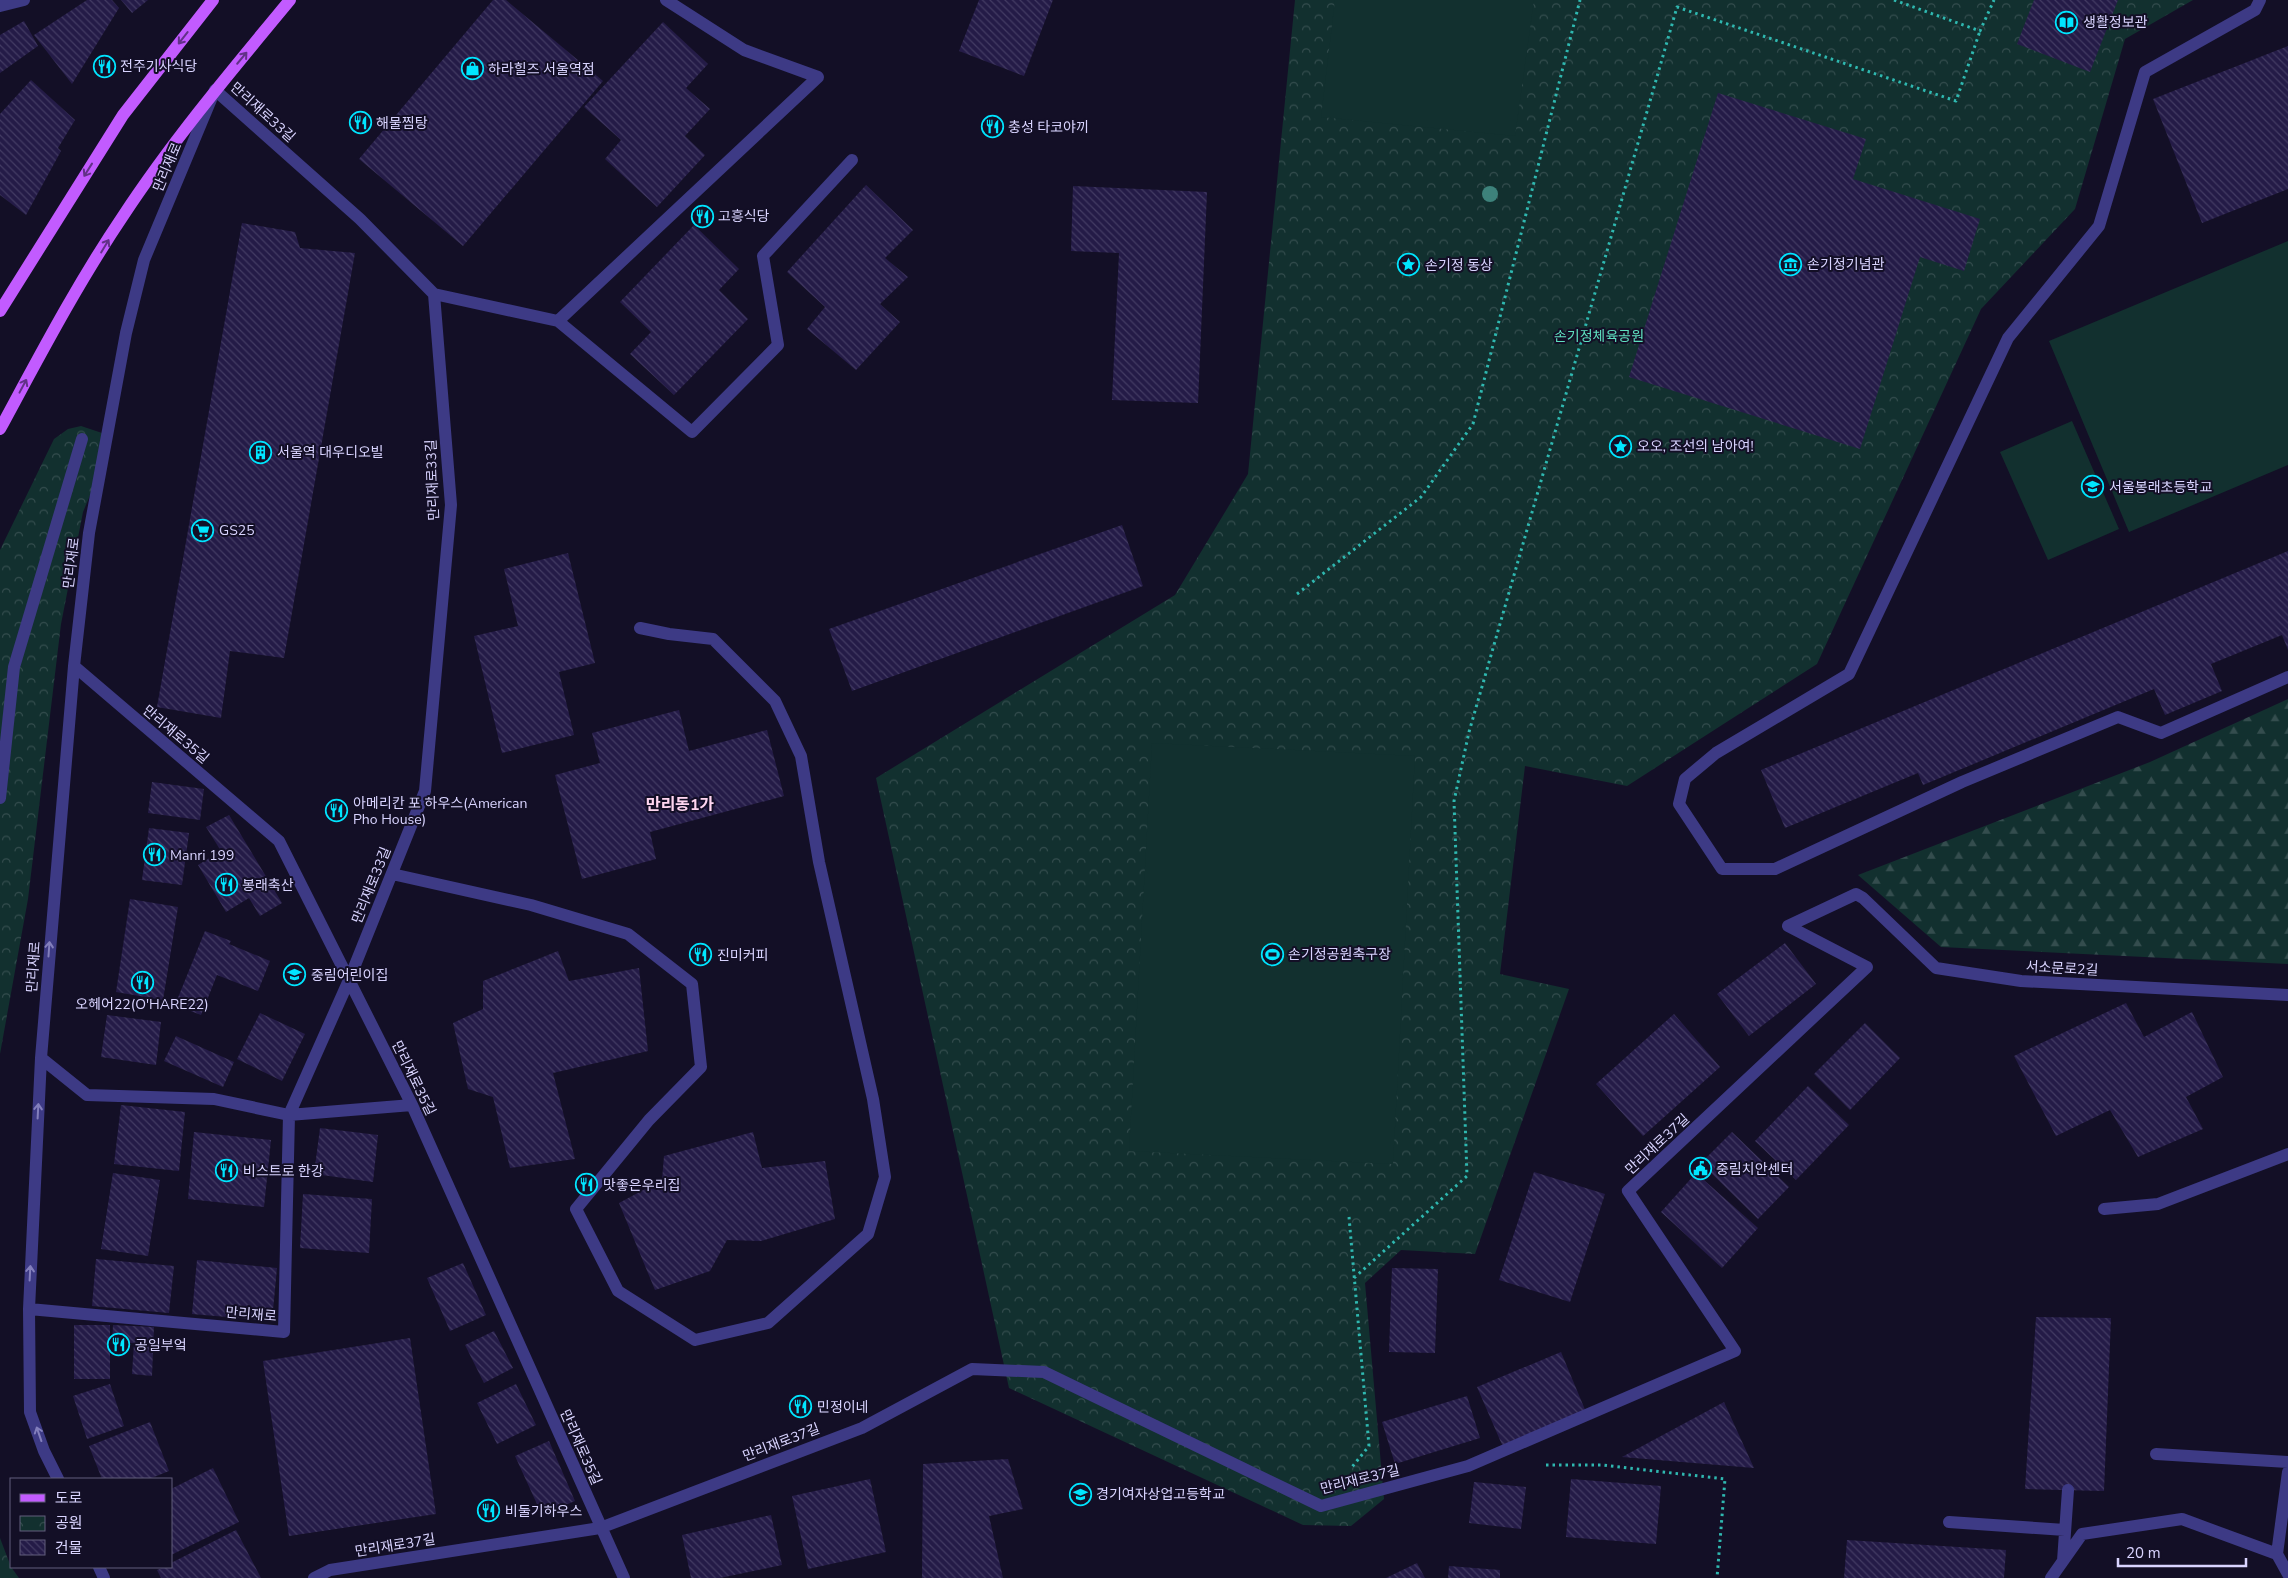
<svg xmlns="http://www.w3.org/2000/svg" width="2288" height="1578" font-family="'Nunito Sans','Noto Sans KR',sans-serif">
<defs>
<pattern id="forest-firs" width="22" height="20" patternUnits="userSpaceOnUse" patternTransform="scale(1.25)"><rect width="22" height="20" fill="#12302f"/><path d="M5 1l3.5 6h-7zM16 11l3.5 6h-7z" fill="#344d4e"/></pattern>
<pattern id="park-crowns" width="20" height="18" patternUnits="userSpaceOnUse" patternTransform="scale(1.25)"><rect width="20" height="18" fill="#12302f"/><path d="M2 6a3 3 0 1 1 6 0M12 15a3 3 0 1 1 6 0" fill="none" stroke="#344d4e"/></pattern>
<pattern id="building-back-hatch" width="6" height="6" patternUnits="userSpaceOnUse" patternTransform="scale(1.25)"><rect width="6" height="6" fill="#241b47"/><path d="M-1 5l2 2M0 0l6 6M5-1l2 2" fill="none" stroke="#433b63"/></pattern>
</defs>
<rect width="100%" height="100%" fill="#130f26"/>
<!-- forest -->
<path fill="url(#forest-firs)" d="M2288 699V964L1941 947 1858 875 2150 762Z"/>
<!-- park -->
<path fill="url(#park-crowns)" d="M1295 0H2193L2125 39 2075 209 1981 309 1817 664 1627 786 1525 766 1500 974 1569 989 1475 1254 1401 1250 1365 1283 1384 1499 1351 1526 1303 1525 1009 1388 876 778 1175 595 1248 474Z
M81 426 102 433 96 481 83 512 61 624 28 899 0 1054V550L54 439 68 429Z
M0 1538 11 1567 19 1578H0Z"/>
<!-- garden -->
<path fill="#12302f" d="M1335 0H1534L1515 136 1321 117Z
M2288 241V465L2129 532 2049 341Z
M2072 421 2119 529 2048 560 2000 452Z
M1152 743 1415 756 1393 1164 1129 1151Z"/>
<!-- building -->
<path fill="url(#building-back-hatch)" d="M87 0H112L119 8 72 84 34 35Z
M121 0H148L132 13Z
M493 0H506L603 81 463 246 359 159Z
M979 0H1053L1024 76 959 51Z
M2034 0H2118L2090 72 2017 44Z
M24 21 38 46 0 73V35Z
M663 22 708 64 686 88 710 109 685 136 705 155 657 207 605 159 621 140 584 107Z
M2288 46V189L2202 223 2153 99Z
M31 80 75 120 58 148 61 151 26 215 0 195V114Z
M1718 93 1866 139 1853 179 1980 219 1964 271 1920 257 1860 449 1629 377Z
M866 185 913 230 885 258 908 277 880 304 900 322 856 370 807 329 825 307 787 272Z
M1073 186 1207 192 1198 403 1112 400 1119 253 1071 251Z
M242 223 295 232 300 248 355 253 284 658 230 651 221 718 157 707Z
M694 225 739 269 719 290 748 319 674 395 630 354 651 332 620 302Z
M1122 525 1143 586 852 691 829 629Z
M2288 551V650L2282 635 2211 664 2222 691 2165 715 2154 689 1923 785 1918 773 1785 828 1761 770Z
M568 553 595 663 559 672 574 735 502 753 474 636 518 626 504 569Z
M679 710 689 751 767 730 784 796 650 832 656 859 582 879 555 775 600 763 592 733Z
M152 782 204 789 200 820 148 813Z
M229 815 282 903 260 916 249 898 226 912 198 865 221 851 206 827Z
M149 828 189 833 182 885 142 880Z
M130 899 178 907 163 1000 116 992Z
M205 931 231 941 229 944 270 961 258 991 217 975 201 1015 175 1005Z
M1785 943 1816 984 1749 1036 1717 994Z
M558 951 569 981 639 968 648 1051 553 1073 575 1159 510 1168 493 1097 468 1089 453 1023 483 1009V981Z
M2126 1003 2144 1037 2192 1012 2223 1077 2186 1097 2203 1129 2138 1157 2110 1110 2056 1136 2014 1056Z
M260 1013 305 1034 282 1081 237 1059Z
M1674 1014 1720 1067 1643 1136 1596 1084Z
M107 1015 161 1022 156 1065 101 1057Z
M1865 1023 1900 1058 1850 1110 1814 1074Z
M176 1036 234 1062 223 1087 164 1061Z
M1808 1086 1849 1125 1796 1180 1755 1141Z
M121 1105 185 1112 179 1171 114 1164Z
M320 1128 378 1135 373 1182 314 1174Z
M194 1132 271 1140 264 1207 188 1199Z
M753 1132 762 1168 825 1161 835 1219 761 1241 727 1240 710 1271 655 1290 619 1203 662 1180 664 1156Z
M1732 1132 1789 1187 1758 1219 1701 1163Z
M1534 1172 1605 1194 1570 1302 1499 1280Z
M113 1173 160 1180 148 1256 101 1249Z
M1696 1173 1758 1228 1722 1268 1661 1212Z
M303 1194 372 1199 369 1253 300 1248Z
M96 1259 174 1266 169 1313 92 1306Z
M197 1260 277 1268 272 1321 192 1314Z
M463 1263 486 1315 450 1331 427 1278Z
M1392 1268 1438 1269 1435 1353 1389 1352Z
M2036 1317 2111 1318 2104 1491 2025 1489Z
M74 1325H110V1379H74Z
M113 1325 154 1327 152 1376 132 1374 134 1343 112 1342Z
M494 1331 513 1368 484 1383 465 1345Z
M410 1338 436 1514 289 1536 263 1361Z
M1561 1352 1586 1412 1503 1447 1477 1387Z
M110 1384 124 1426 87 1439 73 1396Z
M516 1384 536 1425 497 1444 477 1403Z
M1467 1396 1480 1438 1395 1464 1382 1422Z
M1724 1402 1754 1468 1622 1457Z
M150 1422 169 1471 149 1479H102L89 1446Z
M549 1441 575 1501 542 1515 515 1456Z
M1008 1459 1023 1509 989 1516 1003 1578H922L923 1464Z
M213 1468 239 1522 171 1555V1489Z
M870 1479 886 1552 808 1569 792 1496Z
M1571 1479 1661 1486 1656 1544 1566 1537Z
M1474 1482 1526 1487 1521 1529 1469 1523Z
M771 1515 782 1565 720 1578H691L682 1535Z
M236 1530 261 1578H161L157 1570 164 1567H171V1563Z
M1847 1540 2006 1550 2004 1578H1844Z
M1417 1563 1425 1578H1386Z
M1449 1566 1500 1570V1578H1448Z"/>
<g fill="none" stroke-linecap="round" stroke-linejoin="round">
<!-- path -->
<path stroke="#2fb8b0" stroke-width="3" stroke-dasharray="2.5 4" stroke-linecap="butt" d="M1894 0 1980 31 1994 0
M1297 594 1421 497 1473 424 1580 0
M1349 1217 1369 1446 1352 1467
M1354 1278 1467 1176 1454 801 1469 732 1677 7 1956 101 1980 31
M1546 1465H1602L1725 1479 1717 1578"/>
<!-- service -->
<path stroke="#3d3a85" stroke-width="12" d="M2260 0 2255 10 2145 72 2099 226 2008 338 1849 674 1716 753 1685 779 1679 804 1722 869H1775L1962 782 2118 717 2161 733 2288 677
M0 6 24 0
M2104 1209 2158 1204 2288 1154
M2156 1454 2288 1462
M1949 1522 2065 1530
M2277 1554 2288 1472
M2063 1561 2068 1490
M2051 1578 2082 1534 2182 1519 2277 1554 2288 1574"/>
<!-- pedestrian -->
<path stroke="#3d3a85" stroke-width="12" d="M0 798 14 667 82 439"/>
<!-- minor -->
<path stroke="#3d3a85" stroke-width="12" d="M434 294 558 321 692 432 778 345 763 256 852 160
M558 321 818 77 744 50 666 0
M74 666 279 841 412 1105 624 1578
M392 874 531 905 628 934 692 984 701 1067 649 1120 576 1209 618 1291 695 1340 768 1323 868 1234 885 1177 873 1099 819 862 801 756 775 701 713 639 669 634 640 628
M41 1058 87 1095 214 1099 289 1115 412 1105
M29 1309 284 1332 289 1115 349 980 425 791 451 505 434 294 360 219 215 90 144 260 126 333 89 533 74 666 41 1058 29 1309 30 1412 44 1451 58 1479
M99 1567 104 1578
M314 1578 330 1570 600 1528 862 1428 972 1369 1044 1372 1321 1506 1468 1466 1735 1351 1628 1191 1867 967 1788 926 1856 894 1863 898 1936 968 2021 981 2288 995"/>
<!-- primary -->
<path stroke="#c25bff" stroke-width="12" d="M0 311 123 115 213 0
M0 429C39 357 77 284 123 216 173 140 232 70 290 0"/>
</g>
<!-- trees -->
<circle fill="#3d827b" cx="1490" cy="194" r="8"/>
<!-- one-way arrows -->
<defs><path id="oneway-shaft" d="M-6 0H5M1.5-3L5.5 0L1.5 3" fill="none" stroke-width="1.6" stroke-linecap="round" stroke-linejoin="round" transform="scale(1.25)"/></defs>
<g stroke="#623188">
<use href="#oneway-shaft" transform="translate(183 38) rotate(128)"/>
<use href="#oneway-shaft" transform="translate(242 58) rotate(-50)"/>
<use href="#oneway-shaft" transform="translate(88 170) rotate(122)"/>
<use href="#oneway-shaft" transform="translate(105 246) rotate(-59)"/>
<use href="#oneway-shaft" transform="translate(23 386) rotate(-62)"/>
</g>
<g stroke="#837fbc">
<use href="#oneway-shaft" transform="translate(49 949) rotate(-86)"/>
<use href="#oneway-shaft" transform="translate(38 1111) rotate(-87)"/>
<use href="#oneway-shaft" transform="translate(30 1273) rotate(-87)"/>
<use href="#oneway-shaft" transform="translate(39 1434) rotate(-109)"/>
</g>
<!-- icons -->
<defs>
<symbol id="library-ring" viewBox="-11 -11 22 22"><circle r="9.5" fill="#130f26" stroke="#00e5ff" stroke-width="1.5"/><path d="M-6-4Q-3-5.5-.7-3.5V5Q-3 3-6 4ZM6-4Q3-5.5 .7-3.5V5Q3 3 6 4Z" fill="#00e5ff"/></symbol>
<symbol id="restaurant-ring" viewBox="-11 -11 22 22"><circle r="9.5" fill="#130f26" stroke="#00e5ff" stroke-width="1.5"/><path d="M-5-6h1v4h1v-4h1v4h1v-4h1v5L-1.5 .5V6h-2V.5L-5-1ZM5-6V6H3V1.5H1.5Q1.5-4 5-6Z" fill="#00e5ff"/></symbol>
<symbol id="shop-ring" viewBox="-11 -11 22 22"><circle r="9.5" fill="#130f26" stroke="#00e5ff" stroke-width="1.5"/><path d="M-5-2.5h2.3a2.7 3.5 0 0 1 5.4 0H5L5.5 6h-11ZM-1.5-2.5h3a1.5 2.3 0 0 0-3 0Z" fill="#00e5ff"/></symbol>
<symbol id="museum-ring" viewBox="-11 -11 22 22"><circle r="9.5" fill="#130f26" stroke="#00e5ff" stroke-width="1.5"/><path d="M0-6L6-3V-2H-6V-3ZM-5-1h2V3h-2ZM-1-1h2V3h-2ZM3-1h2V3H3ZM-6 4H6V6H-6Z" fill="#00e5ff"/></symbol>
<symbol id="sight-ring" viewBox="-11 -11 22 22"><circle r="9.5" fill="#130f26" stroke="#00e5ff" stroke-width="1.5"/><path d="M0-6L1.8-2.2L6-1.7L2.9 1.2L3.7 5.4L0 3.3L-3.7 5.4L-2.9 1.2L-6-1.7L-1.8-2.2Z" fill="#00e5ff"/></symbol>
<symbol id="building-ring" viewBox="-11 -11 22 22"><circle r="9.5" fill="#130f26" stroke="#00e5ff" stroke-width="1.5"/><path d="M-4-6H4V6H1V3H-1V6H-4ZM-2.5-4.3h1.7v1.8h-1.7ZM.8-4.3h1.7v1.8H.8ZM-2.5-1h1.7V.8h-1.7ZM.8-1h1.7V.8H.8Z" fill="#00e5ff"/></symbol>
<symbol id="school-ring" viewBox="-11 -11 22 22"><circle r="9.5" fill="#130f26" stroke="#00e5ff" stroke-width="1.5"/><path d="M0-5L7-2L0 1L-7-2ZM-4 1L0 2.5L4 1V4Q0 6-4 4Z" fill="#00e5ff"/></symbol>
<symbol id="supermarket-ring" viewBox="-11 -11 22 22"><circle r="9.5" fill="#130f26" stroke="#00e5ff" stroke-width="1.5"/><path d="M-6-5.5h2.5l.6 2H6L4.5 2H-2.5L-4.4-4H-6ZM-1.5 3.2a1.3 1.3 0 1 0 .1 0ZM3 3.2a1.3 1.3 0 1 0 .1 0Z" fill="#00e5ff"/></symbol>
<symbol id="stadium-ring" viewBox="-11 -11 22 22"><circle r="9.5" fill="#130f26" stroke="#00e5ff" stroke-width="1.5"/><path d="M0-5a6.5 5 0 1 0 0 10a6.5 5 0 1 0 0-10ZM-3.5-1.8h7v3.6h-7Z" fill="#00e5ff"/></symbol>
<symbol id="civic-ring" viewBox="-11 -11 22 22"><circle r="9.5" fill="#130f26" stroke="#00e5ff" stroke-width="1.5"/><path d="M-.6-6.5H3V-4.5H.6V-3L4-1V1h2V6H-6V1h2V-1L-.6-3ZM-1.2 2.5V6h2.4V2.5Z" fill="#00e5ff"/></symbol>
</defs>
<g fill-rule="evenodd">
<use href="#library-ring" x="2054" y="10" width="25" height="25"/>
<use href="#restaurant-ring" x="92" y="54" width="25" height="25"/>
<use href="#shop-ring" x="460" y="56" width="25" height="25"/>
<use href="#restaurant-ring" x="348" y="110" width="25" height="25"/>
<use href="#restaurant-ring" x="980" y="114" width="25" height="25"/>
<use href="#restaurant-ring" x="690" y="204" width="25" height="25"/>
<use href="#museum-ring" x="1778" y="252" width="25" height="25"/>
<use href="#sight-ring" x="1396" y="252" width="25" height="25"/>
<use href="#sight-ring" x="1608" y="434" width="25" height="25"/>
<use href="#building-ring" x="248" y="440" width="25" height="25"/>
<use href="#school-ring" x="2080" y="474" width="25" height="25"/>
<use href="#supermarket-ring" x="190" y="518" width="25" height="25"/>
<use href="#restaurant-ring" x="324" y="798" width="25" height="25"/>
<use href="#restaurant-ring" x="142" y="842" width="25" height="25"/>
<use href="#restaurant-ring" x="214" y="872" width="25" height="25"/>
<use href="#stadium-ring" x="1260" y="942" width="25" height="25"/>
<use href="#restaurant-ring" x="688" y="942" width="25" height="25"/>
<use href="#school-ring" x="282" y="962" width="25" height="25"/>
<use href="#restaurant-ring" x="130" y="970" width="25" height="25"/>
<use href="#civic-ring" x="1688" y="1156" width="25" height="25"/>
<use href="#restaurant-ring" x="214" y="1158" width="25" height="25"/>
<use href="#restaurant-ring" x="574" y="1172" width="25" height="25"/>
<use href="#restaurant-ring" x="106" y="1332" width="25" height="25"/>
<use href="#restaurant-ring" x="788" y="1394" width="25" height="25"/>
<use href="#school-ring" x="1068" y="1482" width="25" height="25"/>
<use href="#restaurant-ring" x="476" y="1498" width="25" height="25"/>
</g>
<g text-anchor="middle" stroke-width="4" stroke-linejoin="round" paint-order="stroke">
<!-- poi labels -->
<g font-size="14" fill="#d9d4ff" stroke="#130f26" text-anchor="start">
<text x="2083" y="27">생활정보관</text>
<text x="120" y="71">전주기사식당</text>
<text x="488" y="74">하라힐즈 서울역점</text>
<text x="376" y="128">해물찜탕</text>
<text x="1008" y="132">충성 타코야끼</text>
<text x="718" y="221">고흥식당</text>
<text x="1807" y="269">손기정기념관</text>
<text x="1425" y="270">손기정 동상</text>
<text x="1637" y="451">오오, 조선의 남아여!</text>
<text x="277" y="457">서울역 대우디오빌</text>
<text x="2109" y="492">서울봉래초등학교</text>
<text x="219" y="535">GS25</text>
<text x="353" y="808">아메리칸 포 하우스(American<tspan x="353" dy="16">Pho House)</tspan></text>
<text x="170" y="860">Manri 199</text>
<text x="242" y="890">봉래축산</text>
<text x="1288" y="959">손기정공원축구장</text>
<text x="717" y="960">진미커피</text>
<text x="311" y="980">중림어린이집</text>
<text x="142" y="1009" text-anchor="middle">오헤어22(O'HARE22)</text>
<text x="1716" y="1174">중림치안센터</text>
<text x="243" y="1176">비스트로 한강</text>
<text x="603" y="1190">맛좋은우리집</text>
<text x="135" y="1350">공일부엌</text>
<text x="817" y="1412">민정이네</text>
<text x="1096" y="1499">경기여자상업고등학교</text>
<text x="505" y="1516">비둘기하우스</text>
</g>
<!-- street labels -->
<g font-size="14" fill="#d9d4ff" stroke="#130f26">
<text transform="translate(263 112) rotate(42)" y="5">만리재로33길</text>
<text transform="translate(167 167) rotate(-67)" y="5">만리재로</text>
<text transform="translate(432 480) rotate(-92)" y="5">만리재로33길</text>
<text transform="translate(71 563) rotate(-83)" y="5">만리재로</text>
<text transform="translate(176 734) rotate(40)" y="5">만리재로35길</text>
<text transform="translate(371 885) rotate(-68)" y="5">만리재로33길</text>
<text transform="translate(33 967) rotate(-86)" y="5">만리재로</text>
<text transform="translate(2062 968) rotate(3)" y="5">서소문로2길</text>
<text transform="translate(414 1078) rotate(64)" y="5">만리재로35길</text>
<text transform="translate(1657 1144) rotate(-43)" y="5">만리재로37길</text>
<text transform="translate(251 1314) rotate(5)" y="5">만리재로</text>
<text transform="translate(781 1442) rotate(-21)" y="5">만리재로37길</text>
<text transform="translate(581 1447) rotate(66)" y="5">만리재로35길</text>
<text transform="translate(1360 1479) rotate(-14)" y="5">만리재로37길</text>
<text transform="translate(395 1545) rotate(-9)" y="5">만리재로37길</text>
</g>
<!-- park labels -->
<g font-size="14" fill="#5fe0c0" stroke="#130f26">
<text x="1599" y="341">손기정체육공원</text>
</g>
<!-- quarter labels -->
<g font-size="16" font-weight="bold" fill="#ffd6f0" stroke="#130f26">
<text x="680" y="810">만리동1가</text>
</g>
</g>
<!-- legend -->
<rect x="10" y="1478" width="162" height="90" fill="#130f26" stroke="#625e7d"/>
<rect x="20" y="1494" width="25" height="8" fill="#c25bff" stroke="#625e7d"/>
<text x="55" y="1503" font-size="15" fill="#d9d4ff">도로</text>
<rect x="20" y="1516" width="25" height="15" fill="url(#park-crowns)" stroke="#625e7d"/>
<text x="55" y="1528" font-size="15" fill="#d9d4ff">공원</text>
<rect x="20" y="1540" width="25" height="15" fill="url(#building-back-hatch)" stroke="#625e7d"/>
<text x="55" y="1553" font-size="15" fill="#d9d4ff">건물</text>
<!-- scale -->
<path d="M2118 1558v8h128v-8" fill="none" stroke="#d9d4ff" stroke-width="2.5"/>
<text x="2126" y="1558" font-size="15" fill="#d9d4ff" stroke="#130f26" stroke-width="4" paint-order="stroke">20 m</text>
</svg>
